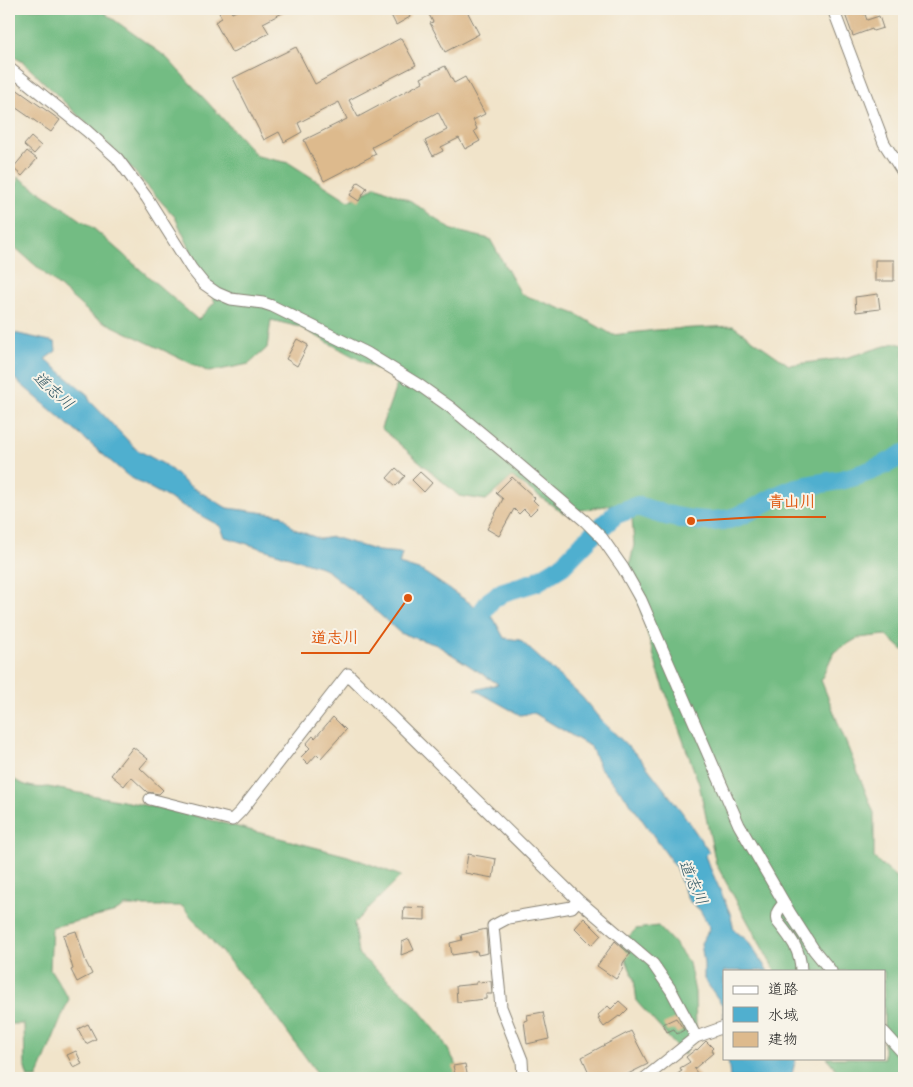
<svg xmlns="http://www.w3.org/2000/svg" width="913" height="1087" font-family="Delius,'Klee One',sans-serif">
<rect width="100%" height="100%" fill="#f7f3e8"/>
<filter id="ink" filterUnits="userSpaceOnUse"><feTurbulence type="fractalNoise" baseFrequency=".02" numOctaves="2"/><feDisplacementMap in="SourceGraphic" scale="10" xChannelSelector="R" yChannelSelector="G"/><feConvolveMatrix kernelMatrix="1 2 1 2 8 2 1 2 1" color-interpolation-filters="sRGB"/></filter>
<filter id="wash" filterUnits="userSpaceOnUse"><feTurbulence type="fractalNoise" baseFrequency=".0096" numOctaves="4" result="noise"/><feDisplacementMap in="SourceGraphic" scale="20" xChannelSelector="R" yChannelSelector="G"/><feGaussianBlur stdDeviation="1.12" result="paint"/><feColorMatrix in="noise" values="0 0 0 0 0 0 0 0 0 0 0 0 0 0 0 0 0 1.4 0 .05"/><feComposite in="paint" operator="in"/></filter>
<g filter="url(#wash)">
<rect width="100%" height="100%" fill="#f1e4ca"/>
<!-- forest -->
<path fill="#73bc83" stroke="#486c50" d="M9 9H99L166 57 257 156 289 163 349 201 376 186 411 201 452 230 490 239 521 294 576 314 613 335 656 330 733 326 789 365 845 358 895 343 904 345V651L886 635 858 638 834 652 821 680 874 813V858L904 884V1078H843L827 1058H884V971H775L716 864 699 784 658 671 629 568 634 545 632 518 647 499 563 513 512 477 486 500 459 496 381 428 398 381 300 327 271 320 267 348 249 364 209 372 94 317 10 243 13 203 18 177 93 228 198 320 215 302 175 217 122 158 23 62 9 54Z
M9 775C18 785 35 789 48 787L181 812 348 856 401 876 354 923 358 954 409 998 441 1037 464 1078H318L317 1073 272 1011 182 906H125L113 913 52 927 50 969 69 999 37 1078H28L25 1068 24 1024H9Z
M658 926 675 944 689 963 695 992 696 1030 684 1055 637 1002 634 979 620 945 636 929Z"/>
<!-- water -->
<path fill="#50afcf" stroke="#366676" d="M9 328 14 333 55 342 56 351 45 359 87 394 90 401 136 449 167 466 188 485 227 508 282 515 294 529 320 539 333 537 378 551 402 553 399 564 422 571 494 619 504 638 520 640 582 697 600 719 640 758 682 812 709 852 705 856 730 913 734 930 747 940 768 971H724V1022L723 1006 704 979V964L701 943 710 928 700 910 688 900 675 866 628 800 600 768 591 747 534 713 520 715 475 690 498 684 437 645 400 633 359 596 324 568 225 537 220 526 128 476 9 374Z
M728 1058H796L791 1078H730Z"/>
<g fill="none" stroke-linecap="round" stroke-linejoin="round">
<!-- river -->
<path stroke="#50afcf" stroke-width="20" d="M467 633 490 601 503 592 536 582 562 566 590 537 616 514 638 506C665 516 694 524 723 520 744 518 769 498 789 491 805 485 824 483 841 480 864 475 884 466 904 454"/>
</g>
<g id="blocks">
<!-- building -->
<path fill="#ddba8d" d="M217 9H230L232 13 240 9H290L263 23 269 33 232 53 215 22 222 18Z
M388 9H406L410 17 396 25Z
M426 9H466L479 34 445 52 430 23 433 22Z
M843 9H863L867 20 879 16 883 28 873 31 872 29 853 36Z
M401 38 416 65 349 100 358 117 423 82 421 78 445 66 454 83 465 77 485 114 473 120 477 129 474 131 480 141 465 149 459 138 441 147 443 151 433 156 425 141 447 130 438 112 372 147 376 154 324 181 304 140 347 119 339 102 298 123 302 132 284 142 279 132 264 140 233 78 296 47 315 84Z
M9 84 60 120 51 132 9 103Z
M31 137 41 146 34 154 24 145Z
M27 151 37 159 22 176 13 168Z
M358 182 367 188 359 201 350 195Z
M875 260H894V281H875Z
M878 294 880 309 856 312 855 297Z
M297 339 308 345 297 366 286 359Z
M396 468 405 476 396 486 387 478Z
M420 472 432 483 424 492 412 480Z
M512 477 535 498 533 500 539 506 530 515 524 509 519 514 514 509 499 536 487 529 503 499 496 493Z
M333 717 346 730 321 758 317 754 308 764 301 757 310 748 306 744 313 736 315 738Z
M133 747 148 759 140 768 163 790 159 794 147 792 131 777 124 786 111 775Z
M468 854 496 859 493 878 465 873Z
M404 907 425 908V920L403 919Z
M584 918 601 935 592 945 575 928Z
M486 929 488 953 478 955 477 951 452 955 450 943 462 940 461 935Z
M76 931 86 962 92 974 77 982 71 970 73 969 63 935Z
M409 939 414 950 401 955 402 942Z
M615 941 630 954 623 963 622 970 616 979 597 966Z
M491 981 492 994H486V999L457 1002 456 986 476 984V982Z
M619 1001 628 1009 620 1017 619 1016 604 1027 598 1019 600 1018 598 1015 608 1006 611 1009Z
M543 1012 549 1039 527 1044 524 1021 528 1020 527 1015Z
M676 1018 684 1030 677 1034 674 1029 667 1032 663 1024Z
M88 1024 96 1039 86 1044 78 1029Z
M631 1031 648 1064 620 1078H596L593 1072 589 1073 582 1057Z
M706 1041 713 1048 711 1050 713 1053 694 1069 701 1078H671L682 1071 680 1068 690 1062 686 1057 696 1049 697 1050Z
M76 1051 82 1064 74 1068 67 1055Z
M465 1064 468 1078H456L453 1066Z"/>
</g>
</g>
<g filter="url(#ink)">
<use href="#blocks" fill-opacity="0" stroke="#868073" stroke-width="1"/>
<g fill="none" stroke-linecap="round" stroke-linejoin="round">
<defs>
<path id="minor" d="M833 9 884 143 904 174
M9 68 87 131 117 158 147 198 191 268 204 284 217 293 231 299 263 303 272 306 367 353 419 385 450 407 510 457 585 521 602 538 623 568 641 600 739 825 790 913 814 950 831 971
M150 799 232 820 241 811 348 674 578 900 572 907 508 918 493 926 501 1007 522 1060 523 1078
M578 900 653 964 671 990 696 1037
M784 903C779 909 775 913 777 921 790 937 801 950 801 971
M884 1032 904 1054
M645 1078 696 1037 724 1027"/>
</defs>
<!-- minor casing -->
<use href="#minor" stroke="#868073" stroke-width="13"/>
<!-- minor -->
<use href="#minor" stroke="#fff" stroke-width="11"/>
</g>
</g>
<g text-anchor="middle" stroke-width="4" stroke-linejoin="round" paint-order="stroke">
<!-- water labels -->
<g font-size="16" font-style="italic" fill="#315764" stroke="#f7f3e8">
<text transform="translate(54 390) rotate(42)" y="6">道志川</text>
<text transform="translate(694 882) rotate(66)" y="6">道志川</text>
</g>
</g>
<!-- callouts -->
<path fill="none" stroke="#de560d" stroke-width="2" d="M691 521L758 517H826M408 598L369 653H301"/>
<g fill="#de560d" stroke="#f7f3e8" stroke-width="2">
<circle cx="691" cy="521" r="5"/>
<circle cx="408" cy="598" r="5"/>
</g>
<g font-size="16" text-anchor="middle" font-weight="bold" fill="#de560d" stroke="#f7f3e8" stroke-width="4" stroke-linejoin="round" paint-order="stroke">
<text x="792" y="507">青山川</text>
<text x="335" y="643">道志川</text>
</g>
<!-- margin -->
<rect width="913" height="1087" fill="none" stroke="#f7f3e8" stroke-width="30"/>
<!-- legend -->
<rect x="723" y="970" width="162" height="90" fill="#f7f3e8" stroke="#9f9d96"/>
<rect x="733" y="986" width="25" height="8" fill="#ffffff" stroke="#9f9d96"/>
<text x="768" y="994" font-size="15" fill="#1c1c1c">道路</text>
<rect x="733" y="1007" width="25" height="15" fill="#50afcf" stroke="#9f9d96"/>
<text x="768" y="1020" font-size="15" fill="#1c1c1c">水域</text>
<rect x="733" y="1032" width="25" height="15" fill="#ddba8d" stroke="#9f9d96"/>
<text x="768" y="1044" font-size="15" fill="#1c1c1c">建物</text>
</svg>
